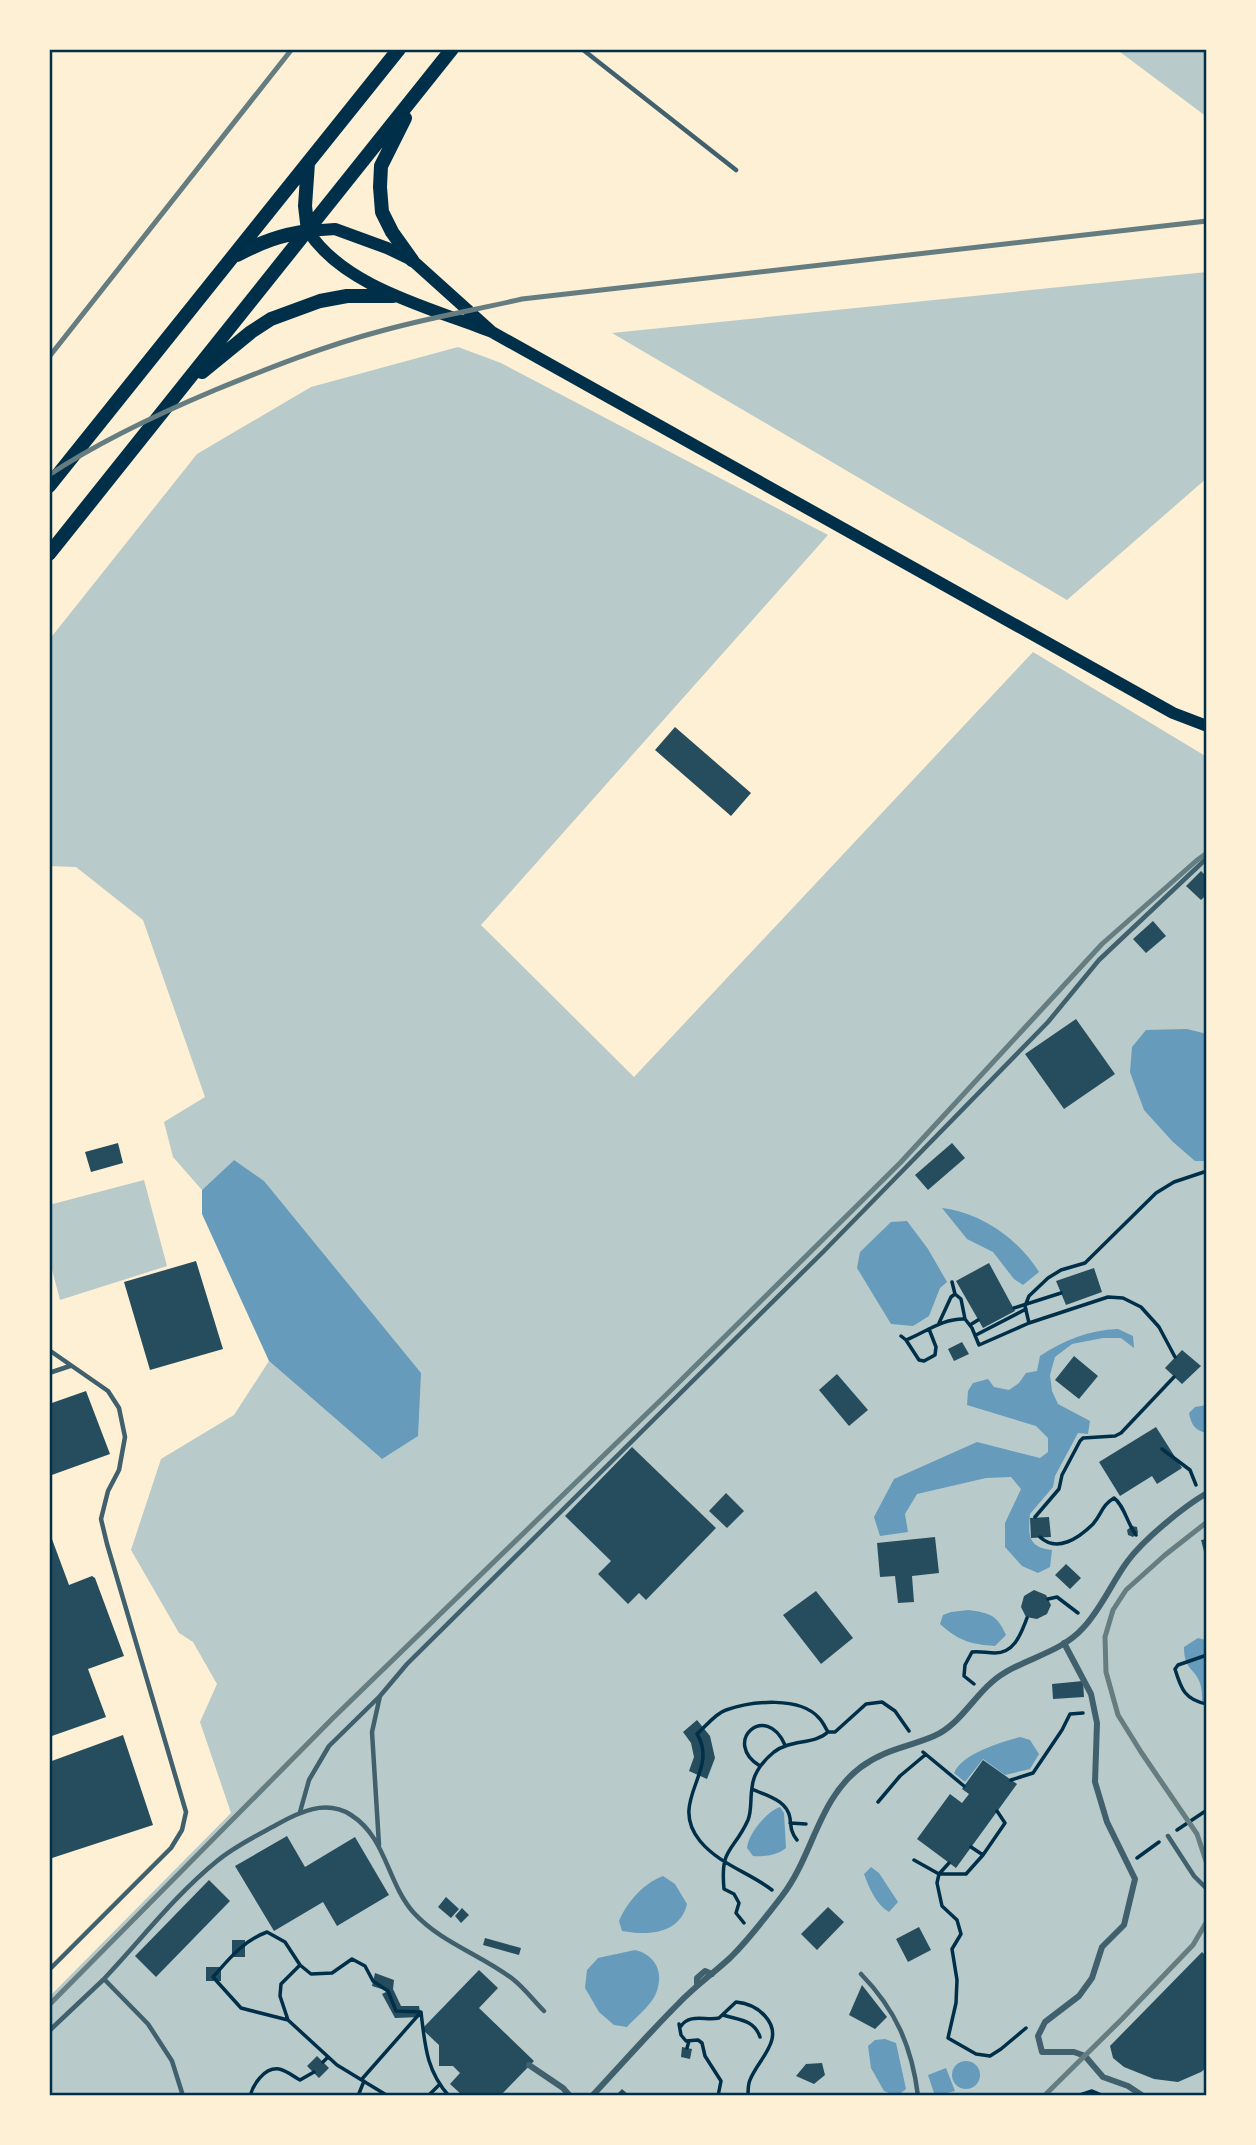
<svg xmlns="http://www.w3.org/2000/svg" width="1256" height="2145" font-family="'DejaVu Sans',sans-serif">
<rect width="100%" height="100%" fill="#fdf0d5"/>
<!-- green -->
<path fill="#b9caca" d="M1116 49H1207V117Z
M1207 272V478L1067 600 612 333Z
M458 347 501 363 828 535 481 925 634 1077 1033 652 1207 757V2096H49V1997L231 1813 200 1722 217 1684 193 1642 179 1633 131 1550 161 1459 234 1415 269 1361 382 1459 234 1160 202 1190 173 1157 164 1122 205 1097 143 920 76 867 49 866V640L197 454 311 387Z
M144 1180 167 1266 60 1300 49 1258V1205Z"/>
<!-- water -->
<path fill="#669bbc" d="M1187 1029 1207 1034V1161H1195L1173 1142 1144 1110 1130 1072 1132 1047 1146 1030Z
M234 1160 264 1181 421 1373 418 1436 382 1459 269 1361 202 1214V1190Z
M942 1208C981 1213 1018 1238 1039 1272L1023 1285 1014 1279 993 1252 967 1239Z
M907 1221 928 1249 947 1282 940 1288 929 1316 913 1326 891 1324 857 1268 860 1252 891 1222Z
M1118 1329 1133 1336 1134 1348 1121 1338H1103L1072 1344 1055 1357 1050 1375 1052 1391 1058 1404 1090 1421 1088 1434 1078 1433 1055 1476 1053 1487 1030 1514C1028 1536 1028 1547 1052 1550L1050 1567 1038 1573 1022 1566 1005 1547V1523L1021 1489 1011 1477 986 1478 917 1494 905 1514 908 1532 880 1536 874 1517 894 1479 977 1442 1040 1458 1048 1452V1438L1036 1426 967 1405 968 1391 973 1383 988 1379 994 1387 1009 1390 1019 1383 1026 1373 1037 1371 1040 1356C1064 1340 1089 1330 1118 1329Z
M1207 1405V1433C1195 1431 1191 1424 1189 1413L1195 1407Z
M968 1610C989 1613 997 1614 1006 1635L995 1646C970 1644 959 1641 940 1624L943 1615 951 1612Z
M1198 1638 1206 1640 1207 1642V1701H1202C1202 1695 1202 1689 1200 1683 1194 1667 1184 1670 1184 1647Z
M1020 1737 1030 1740 1039 1754 1030 1769 1005 1775 983 1759 965 1782 954 1773C963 1753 1000 1743 1020 1737Z
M780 1807 784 1813 786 1848C778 1855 764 1857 753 1856L747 1848C748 1834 767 1811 780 1807Z
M871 1867 879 1873 898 1902 889 1912C876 1904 869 1888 864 1874Z
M663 1876 675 1884 687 1904C680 1934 648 1936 622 1931L619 1921C627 1902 644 1883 663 1876Z
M635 1950C652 1954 663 1968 658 1987 655 2003 637 2016 627 2027L614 2025 599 2012 585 1988 587 1970 598 1958Z
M885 2039 896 2043 906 2089 897 2096 884 2091 871 2068 868 2046 875 2040Z
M952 2075a14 14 0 1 1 28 0a14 14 0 1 1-28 0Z
M946 2068 955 2091 935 2096 928 2075Z"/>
<!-- building -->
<path fill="#264d5e" d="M675 727 751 793 731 816 655 750Z
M1201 871 1207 877V894L1201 900 1186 886Z
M1153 921 1166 936 1146 953 1133 939Z
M1076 1019 1115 1074 1064 1109 1025 1054Z
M118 1143 123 1163 91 1172 85 1152Z
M952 1143 965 1158 928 1190 915 1175Z
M196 1261 223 1349 150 1370 124 1282Z
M989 1263 1015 1311 983 1328 956 1281Z
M1094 1268 1102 1292 1066 1305 1056 1281Z
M962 1342 969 1354 954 1361 948 1349Z
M1182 1350 1201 1366 1182 1384 1165 1368Z
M1074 1356 1098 1376 1079 1399 1055 1380Z
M837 1374 868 1410 849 1426 819 1390Z
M86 1391 110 1454 49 1476V1404Z
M1156 1427 1182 1468 1157 1484 1152 1476 1120 1496 1099 1462Z
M632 1447 716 1528 646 1600 639 1593 628 1604 598 1574 611 1561 565 1516Z
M726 1493 744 1511 727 1528 709 1511Z
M1049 1517 1051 1537 1031 1538 1030 1518Z
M1132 1526 1137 1527 1138 1533 1133 1537 1128 1535 1127 1530Z
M49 1531 69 1585 92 1576 95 1578 124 1656 88 1669 106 1717 49 1737Z
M935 1537 939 1573 912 1576 914 1602 898 1603 895 1576 880 1577 877 1543Z
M1207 1539V1554L1205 1555 1201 1540Z
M1066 1564 1081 1578 1070 1589 1055 1575Z
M1034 1590 1046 1595 1051 1605 1047 1614 1037 1619 1026 1617 1021 1607 1024 1596Z
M816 1591 853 1638 821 1664 783 1615Z
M1083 1681 1084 1697 1053 1699 1052 1684Z
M697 1720 710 1736 715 1758 707 1779 689 1771 694 1757 691 1743 683 1732Z
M123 1735 153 1825 49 1859V1762Z
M983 1760 1017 1784 956 1868 917 1839 950 1794 962 1803 969 1794 962 1789Z
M287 1836 305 1867 355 1837 389 1895 337 1926 323 1902 274 1931 235 1866Z
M209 1880 230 1901 156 1977 135 1956Z
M446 1897 459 1909 451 1918 438 1907Z
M828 1907 844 1922 817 1950 801 1934Z
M462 1908 469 1915 461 1923 455 1916Z
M919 1927 931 1950 908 1962 896 1939Z
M485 1938 521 1948 519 1955 483 1945Z
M232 1940H245V1957H232Z
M1202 1952 1207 1957V2067L1201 2072 1178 2082 1154 2079 1124 2067 1113 2058 1110 2046Z
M206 1967H221V1981H206Z
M479 1970 498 1988 479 2008 534 2061 500 2096H463L450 2084 460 2073 453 2066H439V2045L422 2029Z
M375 1973 394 1980 393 1989 401 2006H419L421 2017 395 2018 382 1994 388 1991 372 1986Z
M862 1985 887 2017 875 2029 849 2015Z
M682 2047 692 2049 690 2059 681 2057Z
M317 2056 329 2068 319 2078 307 2066Z
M822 2063 825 2075 814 2084 796 2076 806 2064Z
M622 2089 630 2096H615Z"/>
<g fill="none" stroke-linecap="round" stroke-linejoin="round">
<!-- path -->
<path stroke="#003049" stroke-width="3.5" d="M952 1282 955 1294
M1014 1308 1061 1293
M939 1323 951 1297 955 1294 961 1299 965 1319
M970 1325 978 1320
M976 1335 1026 1309
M901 1336 906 1340 919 1360 924 1361 935 1355 936 1347 929 1329
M906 1340C926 1332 943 1318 965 1319L972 1328 979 1345 1029 1323
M1175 1357 1159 1327 1141 1307 1123 1298 1108 1297 1029 1323 1025 1306 1029 1296 1048 1278 1061 1270 1085 1263 1156 1193 1174 1182 1207 1171
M1207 1443V1454
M1162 1449 1190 1470 1196 1485
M1035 1517 1059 1489 1062 1475 1080 1441 1083 1438 1115 1436 1121 1433 1174 1377
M1040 1537C1057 1553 1079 1538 1093 1524 1102 1514 1101 1506 1114 1498 1124 1505 1127 1523 1136 1535
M1048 1599 1057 1597 1078 1613
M1207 1655 1178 1665 1175 1669C1181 1689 1185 1700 1207 1704
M974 1684 964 1676 965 1665 972 1652C980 1651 987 1653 995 1653 1015 1653 1021 1633 1027 1618
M923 1752 964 1786
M760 1766C721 1742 766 1701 785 1745
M1011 1780 1033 1773 1062 1730 1070 1714 1083 1713
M752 1789C767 1796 787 1800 790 1818 791 1827 791 1833 797 1840
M878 1802 900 1776 925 1755
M997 1811 1005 1823 983 1855 966 1874H939L937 1883 942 1906 957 1920 961 1934 952 1949 957 1980 956 2003 948 2038 976 2054 990 2056 1001 2049 1026 2028
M790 1823 806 1824
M1177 1830 1207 1810
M971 1847 983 1855
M1137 1858 1159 1842
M914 1860 939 1874 949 1863
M772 1890C749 1872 720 1865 700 1841 667 1801 720 1771 697 1734 706 1726 716 1713 726 1710 752 1701 800 1696 819 1718 823 1722 825 1727 828 1732
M744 1923 736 1913 739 1903 734 1894 724 1889C720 1847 733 1853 748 1820 752 1810 750 1799 752 1788 753 1774 763 1761 774 1752 791 1739 814 1745 828 1732H835L866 1704 882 1702 895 1711 909 1731
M723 2015C738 2020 754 2019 760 2037
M288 2020 241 2008 213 1977C229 1959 243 1941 267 1932L285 1942 300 1965
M679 2024 681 2035 686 2041 698 2040 702 2043 705 2056 721 2081 718 2096
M681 2026C690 2013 706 2021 719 2018L736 2002C747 2003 757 2007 765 2016 786 2039 758 2059 750 2080 748 2084 748 2091 748 2096
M687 2048 689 2041
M323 2062 328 2057
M362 2079 421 2012
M250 2096C253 2085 264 2067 279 2069 286 2070 294 2077 300 2080L314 2072
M358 2096 364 2081
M388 2096 337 2065 288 2020 280 1996 281 1984 300 1965 311 1974 332 1973 352 1959 365 1966 373 1981 388 1991 396 2011 421 2012C425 2045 426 2070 449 2096
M428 2096 439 2085
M1077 2096 1092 2091 1104 2096"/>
<!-- service -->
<path stroke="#3f606c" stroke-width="4.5" d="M582 49 736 170
M49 1350 108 1391 119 1408 125 1437 119 1470 108 1491 101 1519 107 1544 186 1812 182 1830 171 1848 49 1970
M49 1373 70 1366
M300 1812 309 1780 329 1746 379 1697
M1168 1836 1194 1876 1207 1889
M379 1845 372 1732 380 1696 407 1664 824 1251 1048 1022 1099 960 1207 858
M861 1974C896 2010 912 2047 918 2096
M104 1979 148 2024 172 2061 183 2096
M49 2031C67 2014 85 1997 103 1980 141 1940 174 1896 217 1861 235 1846 256 1836 276 1825 299 1812 326 1799 351 1815 386 1837 387 1882 413 1912 441 1943 482 1955 514 1980 525 1989 534 2001 544 2011"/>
<!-- pedestrian -->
<path stroke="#3f606c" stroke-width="6" d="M1064 1643 1091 1694 1097 1723 1095 1782 1107 1822 1135 1879 1124 1925 1102 1947 1092 1978 1079 1996 1045 2022 1038 2036 1042 2052H1074L1085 2056 1103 2077 1128 2086 1143 2096
M697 1986V1978L705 1971 712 1974
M529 2065 563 2088 570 2096
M592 2096C621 2065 649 2033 679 2003 695 1986 714 1973 731 1957 749 1939 766 1917 782 1896 813 1856 818 1799 861 1767 885 1749 909 1747 934 1736 959 1725 972 1699 992 1682 1018 1659 1059 1655 1083 1628 1101 1609 1111 1584 1127 1562 1143 1540 1183 1507 1207 1493"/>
<!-- secondary -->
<path stroke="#003049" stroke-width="12" d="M492 332 412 260 387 248 335 229 308 231C345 288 432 308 492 332L1173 713 1207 726"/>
<!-- primary -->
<path stroke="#003049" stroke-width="14" d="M405 118 381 166 380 187 382 212 392 232 412 260
M308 231 305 206 308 163
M237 255C262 242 280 235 308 231
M202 372 251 332 271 319 320 301 347 296H393
M49 486 399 49
M49 554 452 49"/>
<!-- rail -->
<path stroke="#657d81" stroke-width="5" d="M49 357 292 49
M49 475C100 441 158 414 215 390 269 368 324 346 381 331 427 318 475 310 522 299L1207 221
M1207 1522 1165 1555 1126 1590 1113 1610 1105 1637 1106 1672 1118 1715 1141 1752 1197 1834 1207 1864
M49 2005 333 1718 666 1395 901 1162 1102 944 1196 861 1207 853
M1044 2096 1122 2019 1193 1945 1207 1921"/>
</g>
<!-- border -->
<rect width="1256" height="2145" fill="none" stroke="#fdf0d5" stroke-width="102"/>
<rect x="51" y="51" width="1154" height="2043" fill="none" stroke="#003049" stroke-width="2.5"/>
</svg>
